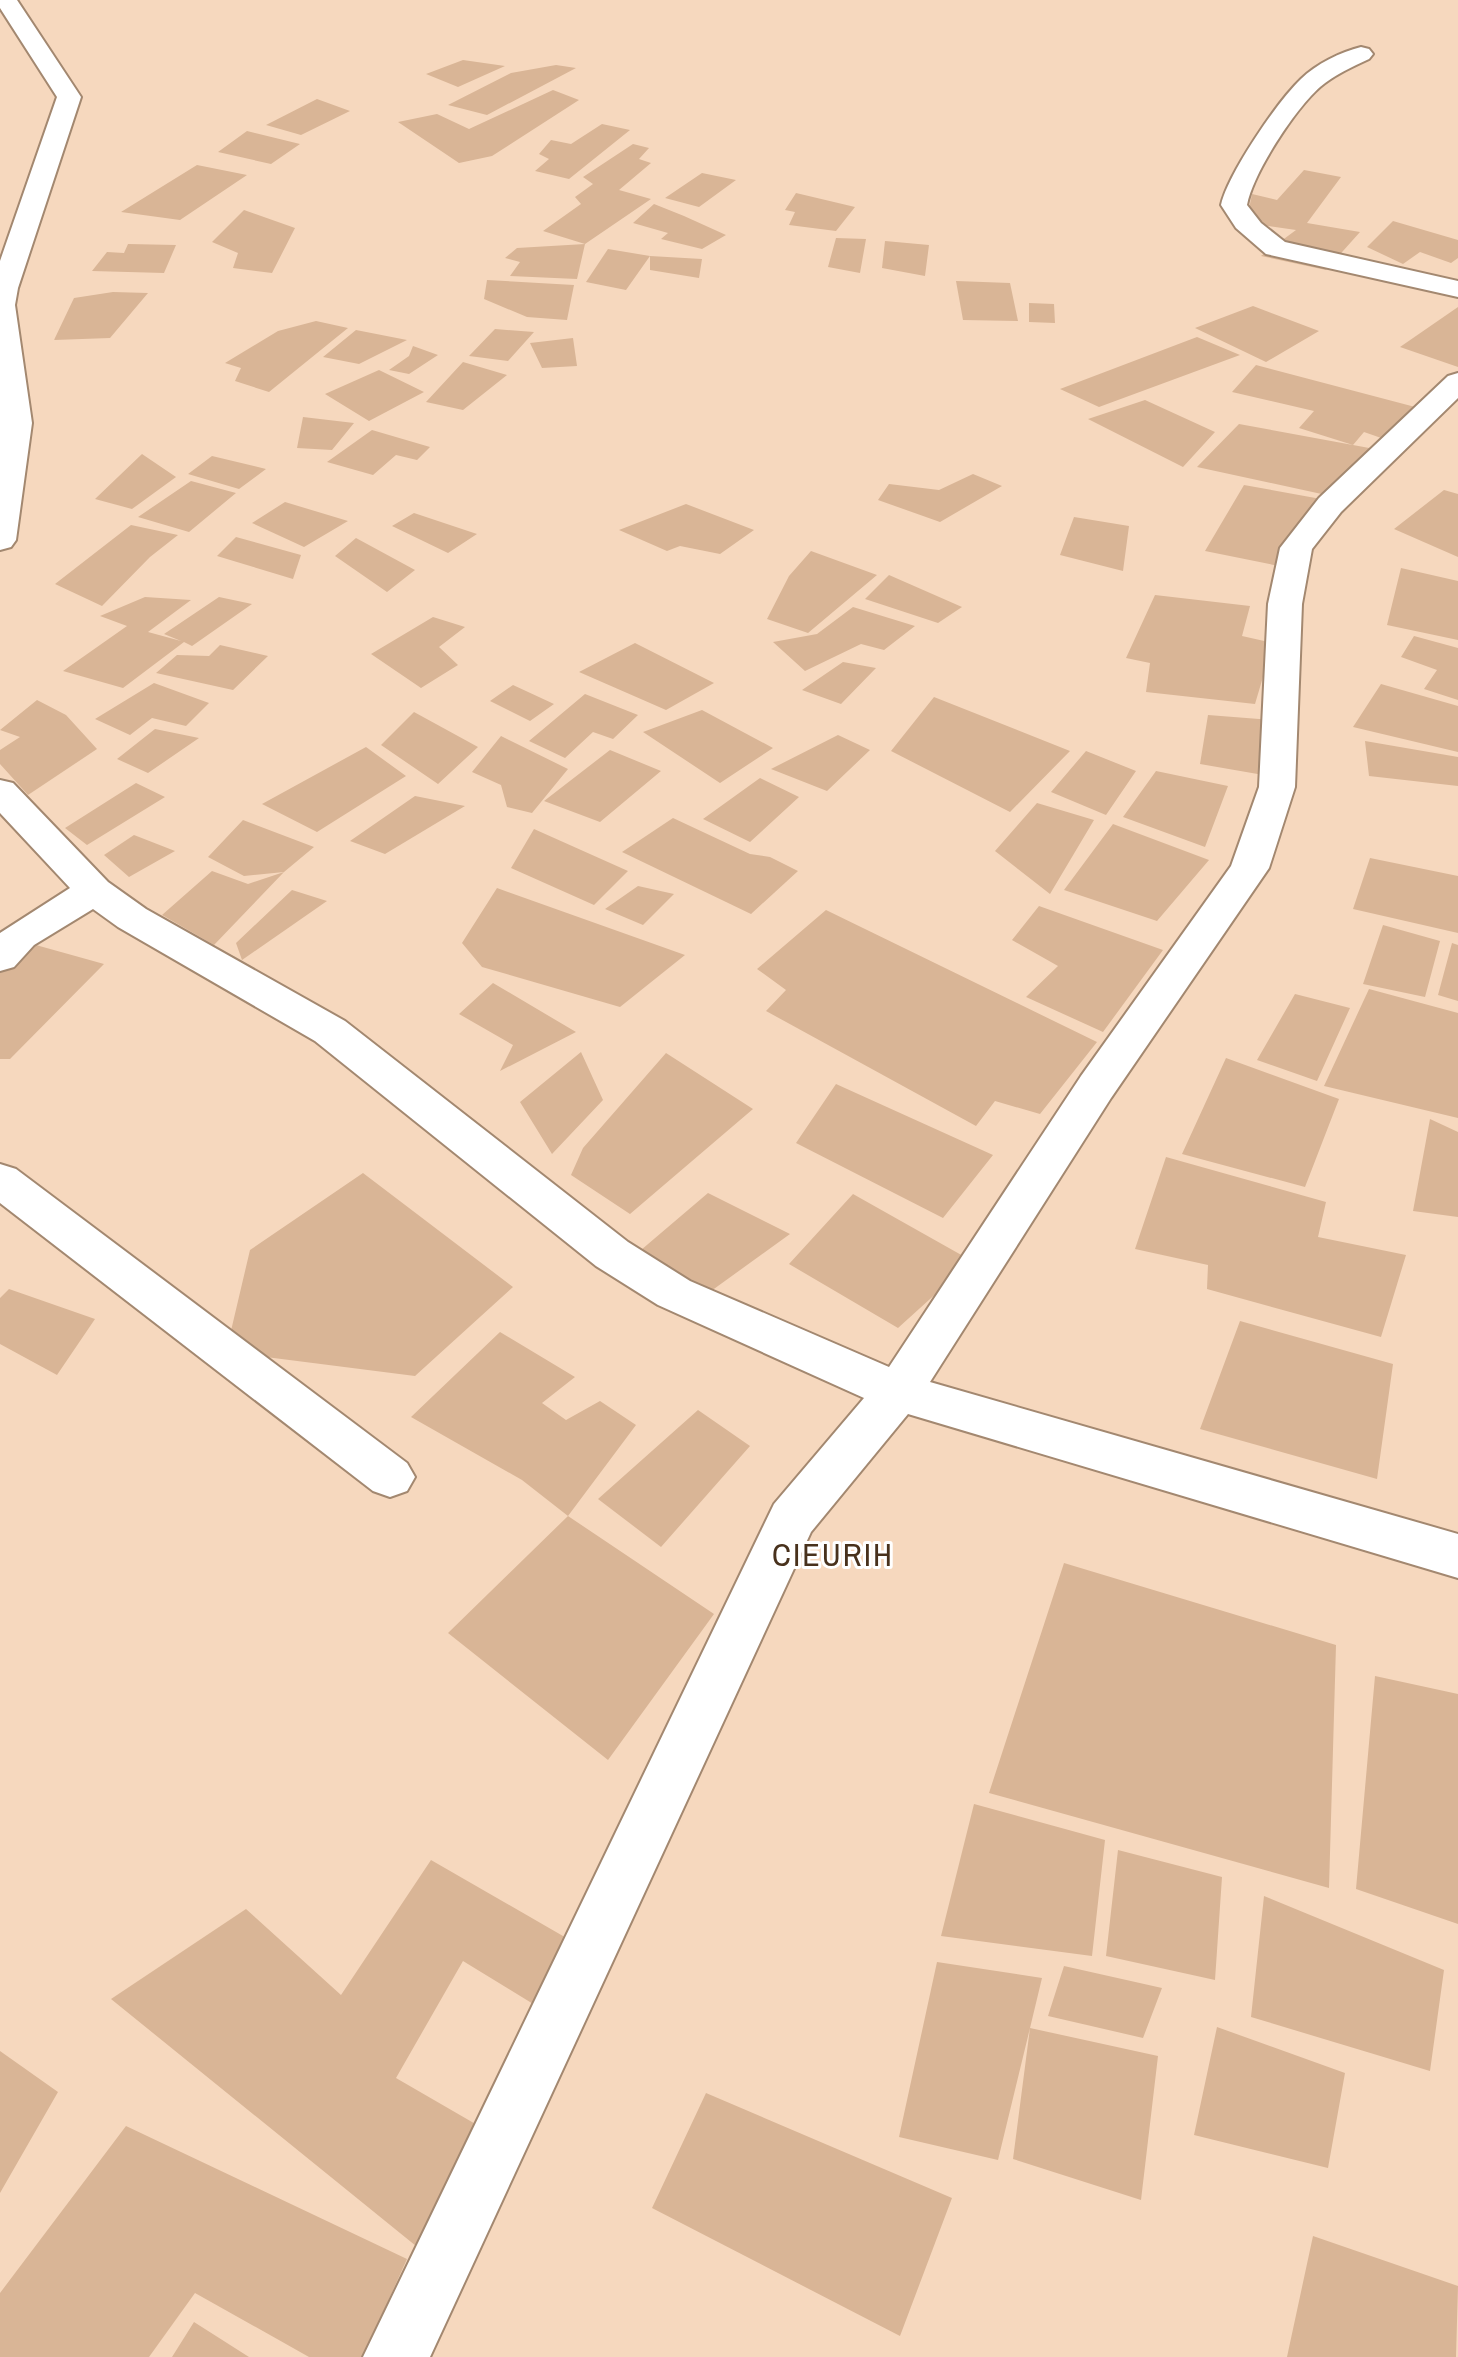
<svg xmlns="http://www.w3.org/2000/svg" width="1458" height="2357" font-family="'Archivo Narrow',sans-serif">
<rect width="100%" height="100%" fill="#f6d8be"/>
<!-- building -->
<path fill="#d9b596" d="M463 60 505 66 458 87 426 74Z
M556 65 576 68 487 115 448 105 511 73Z
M553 90 579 100 492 156 459 163 398 122 437 114 469 129Z
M317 99 350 111 301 135 266 125Z
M602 124 630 130 569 179 535 171 549 159 539 154 551 140 571 144Z
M247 131 300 144 271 164 218 152Z
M633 144 649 148 639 159 651 163 619 190 651 199 585 244 543 231 581 204 575 197 593 184 583 177Z
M197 165 247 175 180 220 121 212Z
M1304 170 1341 177 1307 223 1360 232 1326 270 1261 256 1296 230 1261 225 1249 209 1252 194 1277 200Z
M702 173 736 180 699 207 665 198Z
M796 193 855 207 836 231 789 225 795 212 785 210Z
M654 204 684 216 726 235 702 249 661 239 668 233 633 223Z
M244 210 295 228 272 273 233 268 238 253 212 242Z
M1393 221 1458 240V258L1451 263 1420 252 1403 264 1367 247Z
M836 238 866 239 860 273 828 267Z
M885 241 929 245 925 276 882 268Z
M128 244 176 245 164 273 92 271 107 252 124 253Z
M585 244 577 279 510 276 520 262 505 258 517 248Z
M608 249 650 256 702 259 699 278 650 270V256L626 290 586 282Z
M487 280 574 285 567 320 527 317 484 299Z
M956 281 1010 283 1018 321 963 320Z
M113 292 148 293 110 338 54 340 74 298Z
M1029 303 1054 304 1055 323 1029 322Z
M1253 306 1319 331 1266 362 1195 328Z
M1458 307V367L1400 347Z
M316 321 348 328 269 392 235 381 241 368 225 363 278 331Z
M495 329 534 332 508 361 469 356Z
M356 330 407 340 359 364 323 357Z
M1197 337 1240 355 1099 407 1060 389Z
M573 338 577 366 542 368 530 343Z
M413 346 438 355 409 374 389 370 409 356Z
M463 362 507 375 463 410 426 402Z
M1256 365 1419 408 1387 440 1364 432 1353 445 1299 428 1314 411 1232 392Z
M379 370 424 392 369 421 325 394Z
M1145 400 1215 432 1183 467 1088 419Z
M303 417 354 423 332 450 297 448Z
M1239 424 1391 452 1340 498 1197 467Z
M372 430 430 447 417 460 396 455 373 475 327 462Z
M142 454 176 477 132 509 95 499Z
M212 456 266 469 239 489 188 474Z
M973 474 1002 486 940 522 878 500 889 484 939 490Z
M191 481 236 493 189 532 138 517Z
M1244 485 1321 499 1294 569 1205 551Z
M1444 490 1458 494V557L1394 529Z
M285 502 348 521 304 547 252 523Z
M686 504 754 530 720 554 680 546 667 551 619 530Z
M414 513 477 534 448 553 392 526Z
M1074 517 1129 526 1123 571 1060 555Z
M131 525 178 535 150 557 102 606 55 584Z
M236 537 301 555 293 579 217 556Z
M356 538 415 570 387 592 335 556Z
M811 551 877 575 808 633 767 619 789 576Z
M1401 568 1458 581V640L1387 625Z
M889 575 962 607 938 623 865 599Z
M1155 595 1250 606 1242 636 1273 643 1255 704 1146 692 1150 663 1126 658Z
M145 597 191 600 148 632 181 641 164 634 219 597 252 604 192 646 184 642 123 688 63 671 127 626 100 616Z
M853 607 915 626 884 650 861 644 805 671 773 642 817 634Z
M433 617 465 627 439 647 458 665 421 688 371 654Z
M1414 636 1458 648V700L1424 689 1437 670 1401 657Z
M635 643 714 683 666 710 579 672Z
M220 645 268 656 233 690 156 673 177 655 209 656Z
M843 662 876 668 841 704 802 690Z
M154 683 209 703 186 726 152 718 130 735 95 719Z
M1381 684 1458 706V752L1353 727Z
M513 685 554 704 530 721 490 701Z
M585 694 638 715 613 739 593 732 565 758 529 741Z
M934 697 1070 751 1010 812 891 751Z
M37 700 66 715 97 749 28 795 0 764V750L20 737 0 730Z
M702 710 773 748 720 783 643 732Z
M414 712 478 747 438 784 381 745Z
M1208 715 1285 721 1287 779 1200 764Z
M155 729 199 738 148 773 117 759Z
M838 735 870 750 827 791 771 769Z
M501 736 568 769 532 813 507 807 501 785 472 772Z
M1365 741 1458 757V786L1369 776Z
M366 747 406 776 317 832 262 804Z
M610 750 661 771 600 822 544 801Z
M1086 751 1136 771 1106 815 1051 792Z
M1156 771 1228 786 1205 847 1123 817Z
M760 778 799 797 750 842 703 819Z
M136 783 165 797 87 845 65 828Z
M415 796 465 806 385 854 350 841Z
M1037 803 1094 820 1050 894 995 851Z
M673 818 750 854 770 857 798 871 751 914 622 852Z
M243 820 314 847 284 872 244 876 208 857Z
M1113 824 1209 860 1157 921 1064 890Z
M534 829 628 871 594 905 511 868Z
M134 835 175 851 129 877 104 855Z
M1370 858 1458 876V933L1353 909Z
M212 871 248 884 284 872 214 945 162 915Z
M638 886 674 894 643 925 605 909Z
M497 888 685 955 620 1007 482 967 462 943Z
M292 890 327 901 242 960 236 943Z
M1039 906 1163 950 1103 1032 1026 997 1058 966 1012 940Z
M826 910 1097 1042 1040 1114 995 1101 976 1126 766 1011 786 990 757 969Z
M1383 925 1440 941 1425 997 1363 984Z
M0 935 104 964 10 1059H0Z
M1452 943 1458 945V1001L1438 995Z
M493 983 576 1032 500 1071 513 1045 459 1014Z
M1369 989 1458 1013V1118L1324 1086Z
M1295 994 1350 1008 1317 1081 1257 1060Z
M581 1052 603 1100 552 1154 520 1102Z
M666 1053 753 1109 630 1214 571 1175 583 1148Z
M1226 1058 1339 1099 1305 1187 1182 1154Z
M836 1084 993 1155 943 1218 796 1143Z
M1430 1119 1458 1132V1217L1413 1211Z
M1166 1157 1326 1202 1318 1237 1406 1255 1381 1337 1207 1289 1208 1265 1135 1249Z
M363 1173 513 1287 415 1376 226 1352 250 1250Z
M708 1193 790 1234 682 1312 614 1273Z
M853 1194 972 1261 898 1328 789 1264Z
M9 1289 95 1319 57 1375 0 1344V1298Z
M1240 1321 1393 1364 1377 1479 1200 1429Z
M500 1332 575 1377 542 1403 566 1420 600 1401 636 1425 568 1516 522 1480 411 1417Z
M698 1410 750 1446 661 1547 598 1499Z
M568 1516 714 1614 608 1760 448 1633Z
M1064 1563 1336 1645 1329 1888 989 1793Z
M1375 1676 1458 1694V1924L1356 1889Z
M974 1804 1105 1840 1092 1956 941 1936Z
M1118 1850 1222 1877 1215 1980 1106 1956Z
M431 1860 582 1947 543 2010 463 1961 396 2078 510 2144 437 2263 111 1999 246 1909 341 1995Z
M1264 1896 1444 1970 1430 2071 1251 2017Z
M937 1962 1042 1978 1030 2028 1158 2056 1141 2200 1013 2159 1030 2028 998 2160 899 2137Z
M1064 1966 1162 1988 1143 2038 1048 2016Z
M1217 2027 1345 2073 1328 2168 1194 2135Z
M0 2051 58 2092 0 2193Z
M706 2093 952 2198 900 2336 652 2208Z
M126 2126 407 2259 363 2357H309L195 2293 149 2357H0V2293Z
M1313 2236 1458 2286 1456 2357H1287Z
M194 2322 249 2357H172Z"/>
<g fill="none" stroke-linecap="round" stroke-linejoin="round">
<defs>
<path id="minor" d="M0 0H17L81 97 18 288 15 305 32 423 16 540 11 547 0 550V261L57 97 0 8Z
M1361 47 1369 49 1373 54 1369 59C1352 67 1334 75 1320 87 1295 109 1253 173 1247 205L1261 223 1285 242 1458 281V297L1266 254 1236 228 1221 205C1228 174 1277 102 1301 79 1316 64 1341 52 1361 47Z
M1458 373V398L1341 512 1312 549 1302 604 1295 787 1269 868 1111 1098 930 1382 1458 1534V1578L908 1414 811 1532 430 2357H363L774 1504 864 1398 658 1305 596 1266 315 1041 118 927 93 909 34 945 14 967 0 971V933L70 888 0 813V780L13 783 108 882 146 909 345 1021 628 1242 690 1281 889 1367 1081 1076 1231 866 1259 787 1268 604 1280 548 1319 498 1448 376Z
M0 1164 16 1169 407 1463 415 1477 407 1491 390 1497 373 1491 0 1203Z"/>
</defs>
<!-- minor casing -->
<use href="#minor" stroke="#a38870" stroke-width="4"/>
<!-- minor -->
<use href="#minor" fill="#fff" fill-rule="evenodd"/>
</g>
<g text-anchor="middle" stroke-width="6" stroke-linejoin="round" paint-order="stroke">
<!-- quarter labels -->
<g font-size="32" letter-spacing="2" fill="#48311c" stroke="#fff">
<text x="833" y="1566">CIEURIH</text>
</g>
</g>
</svg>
